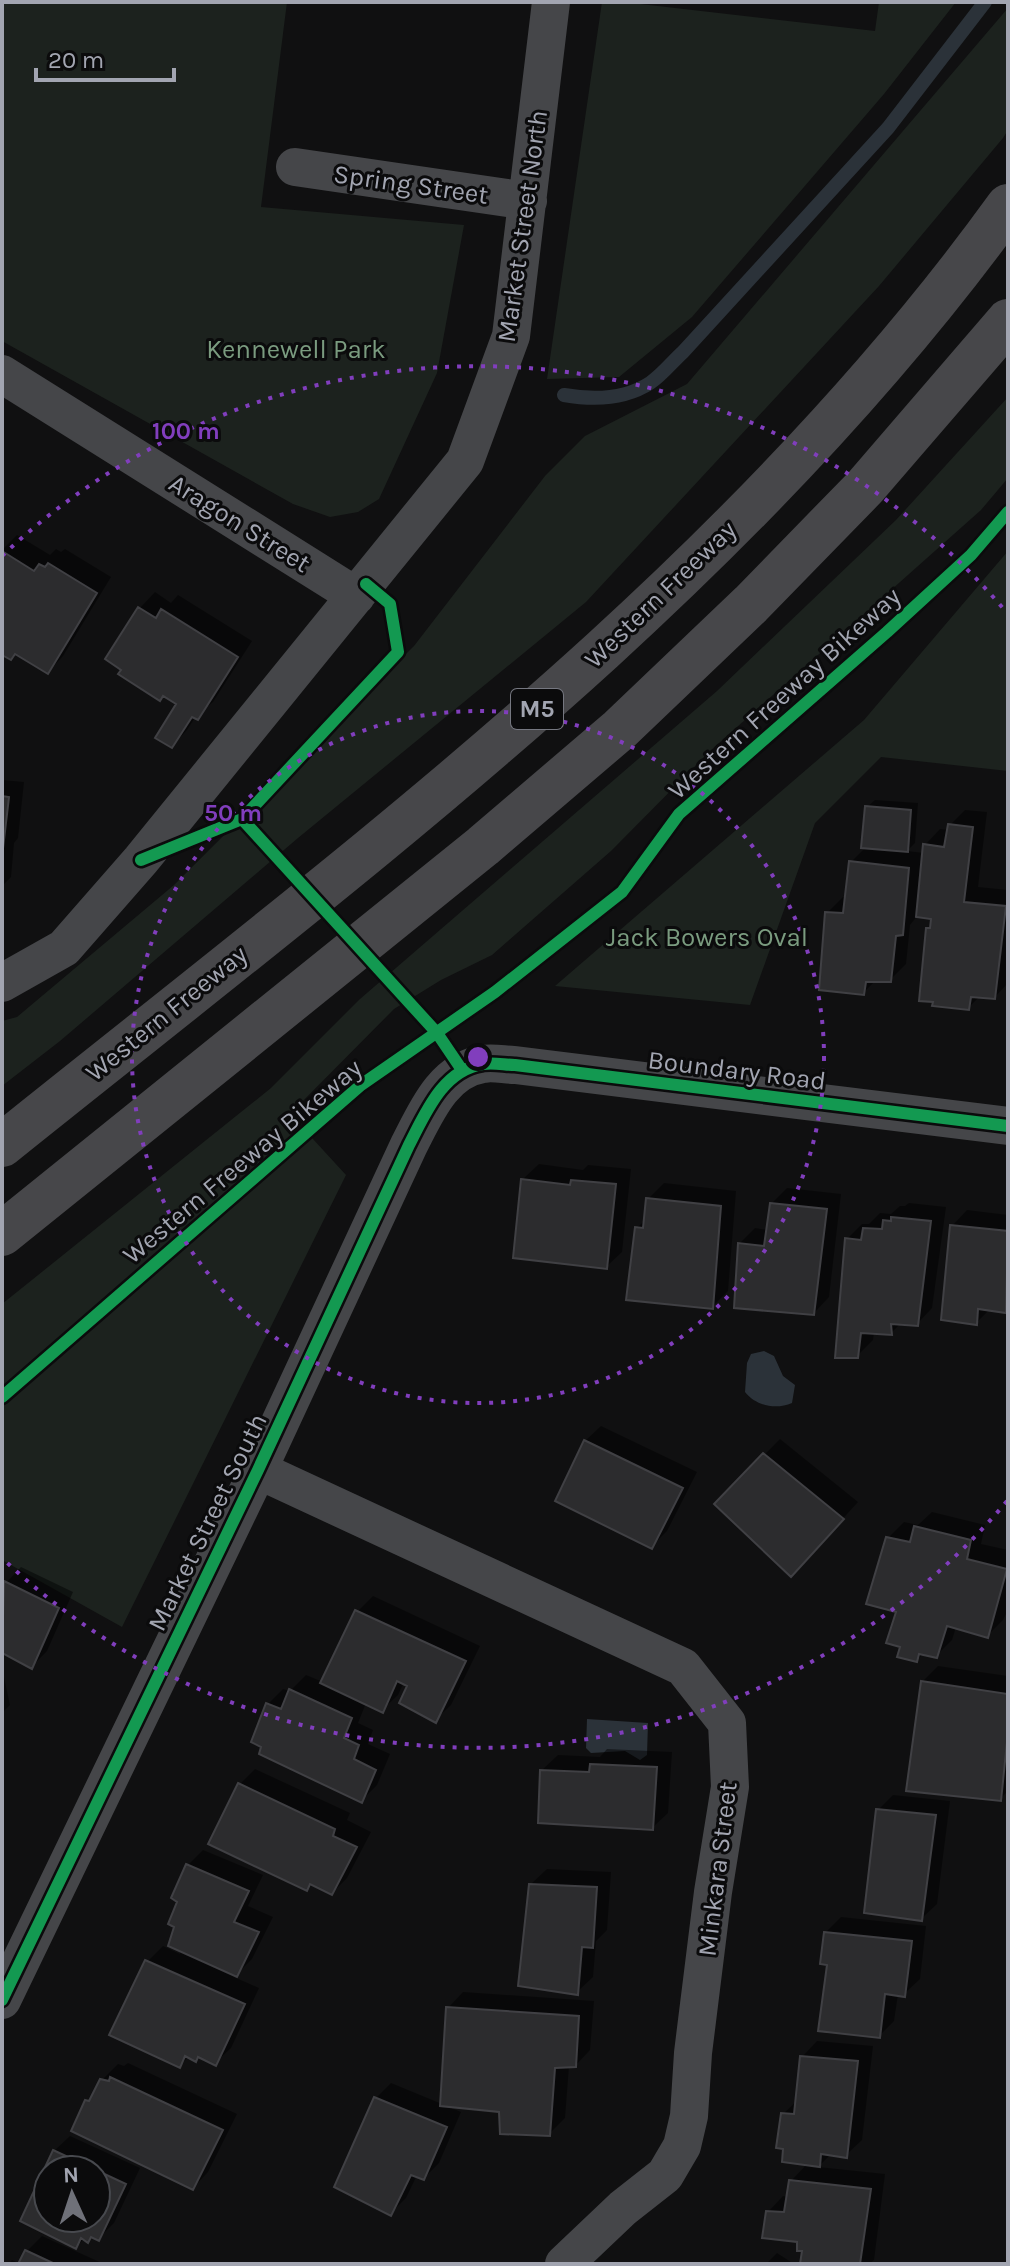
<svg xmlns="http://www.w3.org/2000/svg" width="1010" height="2266" font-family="Karla,sans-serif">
<rect width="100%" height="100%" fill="#101011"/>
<!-- green -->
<path fill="#1c221e" d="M2 2H287L261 207 464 225 437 373 379 499 358 512 330 517 293 504 2 341Z
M602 2H623L875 31 879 2H956L884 94 692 317 619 377 547 379Z
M1008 8V130L1003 138 879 286 586 602 298 838 60 1041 2 1086V1021L17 1017 174 885 414 646 545 476 585 436 687 384Z
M1008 397V478L981 510 710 751 611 851 492 955 441 980 394 1009 290 1114 346 1175 122 1627 2 1560V1304L271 1088 360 999 717 691 896 520Z
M1008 551V771L881 757 815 823 750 1005 555 986 864 720Z"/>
<!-- water -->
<path fill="#2b3239" d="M764 1351 774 1356 783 1376 795 1385 792 1403C776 1410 756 1406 745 1392L747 1363 751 1354Z
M587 1719 648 1723 647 1755 640 1760 625 1751 591 1753 586 1748Z"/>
<!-- shadow -->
<path fill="#0007" fill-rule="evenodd" d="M17 535 50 555 56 549 61 552 65 549 111 577 63 656 48 672 16 652 2 653V550Z
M155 592 171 603 178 595 252 641 213 702 196 716 187 730 172 746 179 704 107 658 140 608Z
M2 780 24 782 18 838 14 843 11 877 2 886Z
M875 800 918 803 915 843 907 851 924 853 925 845 940 829 949 830 950 825 965 810 987 812 978 887 1008 890V983L995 997 980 996 968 1008 928 929 933 918 918 915 910 925 906 964 890 980H876L863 993 827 913 843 897 847 898 851 862 867 846V807Z
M539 1164 583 1170 588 1165 631 1169 622 1252 606 1267 523 1179Z
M664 1183 736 1191 728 1291 712 1307 637 1228 646 1219 648 1199Z
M787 1188 841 1194 829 1297 814 1313 739 1244 755 1228 768 1230 771 1204Z
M909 1203 946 1207 932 1308 917 1324 901 1323 891 1333 874 1332 873 1340 857 1356 847 1239 862 1224H869L880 1213 891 1214 900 1206H905Z
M967 1210 1008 1215V1308L1005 1311 991 1308 976 1323 952 1226Z
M601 1426 697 1472 667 1531 651 1547 585 1441Z
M780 1439 858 1502 806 1559 716 1504Z
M932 1512 985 1525 981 1544 1008 1550V1610L1003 1620 987 1636 956 1627 952 1640 936 1656 924 1653 917 1660 902 1646 888 1538 904 1522 918 1525Z
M21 1567 73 1592 47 1651 32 1666 2 1651V1590L6 1583Z
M373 1596 480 1646 451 1705 435 1720 409 1685 404 1682 398 1695 382 1710 366 1703 358 1723 373 1730 368 1744 390 1754 377 1785 362 1800 268 1704 283 1689 290 1691 306 1675 323 1682 357 1612Z
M938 1666 1008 1676V1791L1000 1799 923 1681Z
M2 1668 10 1705 2 1713Z
M607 1749 672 1752 668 1813 652 1828 542 1770 558 1755 600 1757Z
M255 1769 350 1813 347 1820 371 1832 347 1878 332 1893 312 1883 306 1889 240 1784Z
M893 1795 950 1801 937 1904 921 1919 878 1810Z
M203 1850 263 1875 248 1906 273 1917 252 1959 234 1977 259 1988 231 2048 215 2063 199 2056 195 2060 189 2056 180 2066 147 1962 163 1946 180 1954V1901L188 1865Z
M547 1869 611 1872 607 1930 596 1941 593 1977 577 1992 531 1884Z
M841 1917 926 1926 920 1979 904 1994H898L894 2021 879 2036 829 1964 825 1933Z
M463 1992 594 2001 590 2050 575 2066H569L565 2118 549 2134 501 2110 447 2106 461 2112 439 2163 424 2178 417 2175 406 2198 390 2214 376 2098 391 2083 442 2104 448 2008Z
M817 2041 873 2046 862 2140 846 2155 832 2153 818 2167 885 2174 874 2260 869 2264H802L804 2249 799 2240 768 2212 783 2196 788 2197 791 2181 808 2163 783 2114 798 2100 802 2057Z
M128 2063 237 2114 208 2172 193 2188 87 2101 96 2092 102 2080 118 2064 124 2066Z
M70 2136 140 2168 114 2223 98 2239 92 2235 85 2238 76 2247 23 2220 54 2151ZM48 2170H96V2218H48Z
M42 2236 104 2264H8L12 2260 21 2264 26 2252Z
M777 2253 794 2264H766Z"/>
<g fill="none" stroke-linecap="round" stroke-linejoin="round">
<!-- stream -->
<path stroke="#2b3239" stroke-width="14" d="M564 395C593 400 624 400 650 383 662 375 672 362 683 352L888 128 985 2"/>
</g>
<!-- building -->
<path fill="#2c2c2e" stroke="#404044" stroke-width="2" fill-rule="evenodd" d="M2 551 34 571 39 564 45 567 48 563 97 593 48 674 15 654 11 660 2 655Z
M138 607 156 618 161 609 238 657 198 720 192 717 172 748 155 738 176 704 163 696 160 701 118 674 121 670 105 659Z
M2 796 9 797 2 857Z
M865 806 911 810 908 852 861 848Z
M948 824 973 827 964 902 1006 906 995 999 971 997 969 1010 932 1006 933 1002 919 1001 926 928H930L931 919 916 917 923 844 944 847Z
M849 861 909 868 903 935 896 936 891 982H866L864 995 819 990 825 912 843 913Z
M521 1179 570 1185 571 1180 616 1184 607 1269 513 1258Z
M646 1198 721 1206 713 1309 626 1300 635 1227 643 1228Z
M770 1203 827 1209 814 1315 734 1308 738 1243 764 1246Z
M891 1217 931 1221 918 1326 891 1324 892 1335 861 1333 858 1358H835L845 1238 861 1240 863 1228 882 1229 883 1220 891 1221Z
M950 1225 1008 1231 1006 1313 978 1309 977 1325 941 1320Z
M584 1440 683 1488 652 1549 555 1501Z
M763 1453 844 1519 791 1577 714 1504Z
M914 1526 971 1540 967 1559 1007 1569 988 1638 947 1626 937 1658 919 1654 917 1662 897 1657 900 1647 886 1643 896 1612 866 1604 886 1537 910 1542Z
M4 1581 59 1608 32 1669 2 1653Z
M355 1610 466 1661 436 1723 399 1703 407 1686 397 1681 383 1713 320 1683Z
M921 1681 1008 1694V1732L1001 1801 906 1791Z
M289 1689 352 1718 344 1738 359 1745 354 1759 376 1770 362 1803 259 1754 261 1747 251 1742 266 1703 281 1709Z
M590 1764 657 1767 653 1830 538 1823 540 1770 589 1772Z
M238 1783 335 1829 333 1836 357 1847 332 1895 310 1884 307 1891 208 1844Z
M876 1809 936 1815 922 1921 864 1913Z
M186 1864 249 1891 234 1922 259 1932 237 1977 168 1946 174 1927 168 1924 177 1902 171 1898Z
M529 1884 597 1887 593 1948 582 1947 578 1995 518 1986Z
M824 1932 912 1941 905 1997 885 1994 880 2038 818 2031 827 1965 820 1964Z
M145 1960 245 2004 216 2066 198 2057 196 2062 185 2056 180 2068 109 2035Z
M446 2007 579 2016 576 2067 555 2068 550 2136 500 2134 499 2112 440 2106Z
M800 2056 858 2061 847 2158 821 2154 820 2167 782 2162 783 2149 776 2148 781 2113 794 2114Z
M110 2077 223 2130 193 2190 71 2131 85 2100 89 2101 100 2079 109 2081Z
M374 2097 447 2127 424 2180 411 2175 391 2216 334 2187Z
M53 2150 126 2184 99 2241 91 2237 88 2243 81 2238 76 2249 20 2221ZM48 2170H96V2218H48Z
M789 2180 871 2189 860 2264H800L802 2251H797V2242L762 2238 766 2211 784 2212Z
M25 2250 55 2264H18Z"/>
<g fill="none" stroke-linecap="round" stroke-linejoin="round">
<!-- minor -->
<path stroke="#454649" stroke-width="38" d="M295 167 528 201
M2 374 356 596
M2 983 64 948 141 860 465 461 511 336 551 2
M258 1470 683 1667 727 1723 730 1787 713 1892 693 2053 689 2116 682 2146 665 2175 623 2208 564 2264
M2 2000 258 1470 409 1145C426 1112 443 1070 483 1064 493 1062 505 1065 515 1065L1008 1126"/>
<!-- motorway -->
<path stroke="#47474a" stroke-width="44" d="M2 1145C359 858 737 581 1008 206
M2 1234 483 846 620 729 751 604 865 487 1008 321"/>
<defs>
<path id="cycleway" d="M242 819 398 652 390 604 366 584
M141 860 242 819 437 1033 462 1070
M2 1397 361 1085 495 992 622 892 679 814 887 632 971 555 1008 512
M2 2000 258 1470 409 1145C426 1112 443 1070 483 1064 493 1062 505 1065 515 1065L1008 1126"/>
</defs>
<!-- cycleway casing -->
<use href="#cycleway" stroke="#0b0b0c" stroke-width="17"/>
<!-- cycleway -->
<use href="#cycleway" stroke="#139951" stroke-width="12"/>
</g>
<!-- distance rings -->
<g fill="none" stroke="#813ebd" stroke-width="4" stroke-dasharray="4 8">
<circle cx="478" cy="1057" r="346"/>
<path d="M1007 1501A691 691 0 0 1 2 1558M2 556A691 691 0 0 1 1007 613"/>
</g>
<g text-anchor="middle" stroke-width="6" stroke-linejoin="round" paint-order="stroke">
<!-- shield labels -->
<rect fill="#0b0b0c" stroke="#757780" stroke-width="2" x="511" y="689" width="52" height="40" rx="6"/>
<g font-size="24" font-weight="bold" fill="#a2a5b1">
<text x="537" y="717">M5</text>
</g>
<!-- street labels -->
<g font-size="26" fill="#a2a5b1" stroke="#0b0b0c">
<text transform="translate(411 184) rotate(8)" y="9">Spring Street</text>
<text transform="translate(522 226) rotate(-82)" y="9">Market Street North</text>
<text transform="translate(240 523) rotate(32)" y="9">Aragon Street</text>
<text transform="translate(660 594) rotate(-44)" y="9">Western Freeway</text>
<text transform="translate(784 693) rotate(-42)" y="9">Western Freeway Bikeway</text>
<text transform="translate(166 1013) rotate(-39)" y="9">Western Freeway</text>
<text transform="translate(737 1070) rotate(7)" y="9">Boundary Road</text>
<text transform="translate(242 1161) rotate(-40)" y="9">Western Freeway Bikeway</text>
<text transform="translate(207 1522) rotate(-64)" y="9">Market Street South</text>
<text transform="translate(717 1869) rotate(-83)" y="9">Minkara Street</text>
</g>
<!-- park labels -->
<g font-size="26" fill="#7a9b7f" stroke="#0b0b0c">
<text x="296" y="358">Kennewell Park</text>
<text x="707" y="946">Jack Bowers Oval</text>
</g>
</g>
<circle cx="478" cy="1057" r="12" fill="#813ebd" stroke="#0b0b0c" stroke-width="4"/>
<g font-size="24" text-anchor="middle" font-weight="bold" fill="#813ebd" stroke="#0b0b0c" stroke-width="6" stroke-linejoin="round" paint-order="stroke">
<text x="186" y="439">100 m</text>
<text x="233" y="821">50 m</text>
</g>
<!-- border -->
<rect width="1010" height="2266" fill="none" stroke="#a2a5b1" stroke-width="8"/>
<!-- north arrow -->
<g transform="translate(72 2194) rotate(357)"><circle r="38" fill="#0b0b0c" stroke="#47494e" stroke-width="2"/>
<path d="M0-6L14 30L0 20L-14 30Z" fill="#6f7179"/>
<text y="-12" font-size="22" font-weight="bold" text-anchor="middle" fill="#a2a5b1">N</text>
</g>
<!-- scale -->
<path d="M36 68v12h138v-12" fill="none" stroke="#a2a5b1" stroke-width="4"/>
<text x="48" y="68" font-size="24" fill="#a2a5b1" stroke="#0b0b0c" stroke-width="6" paint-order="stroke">20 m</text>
</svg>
